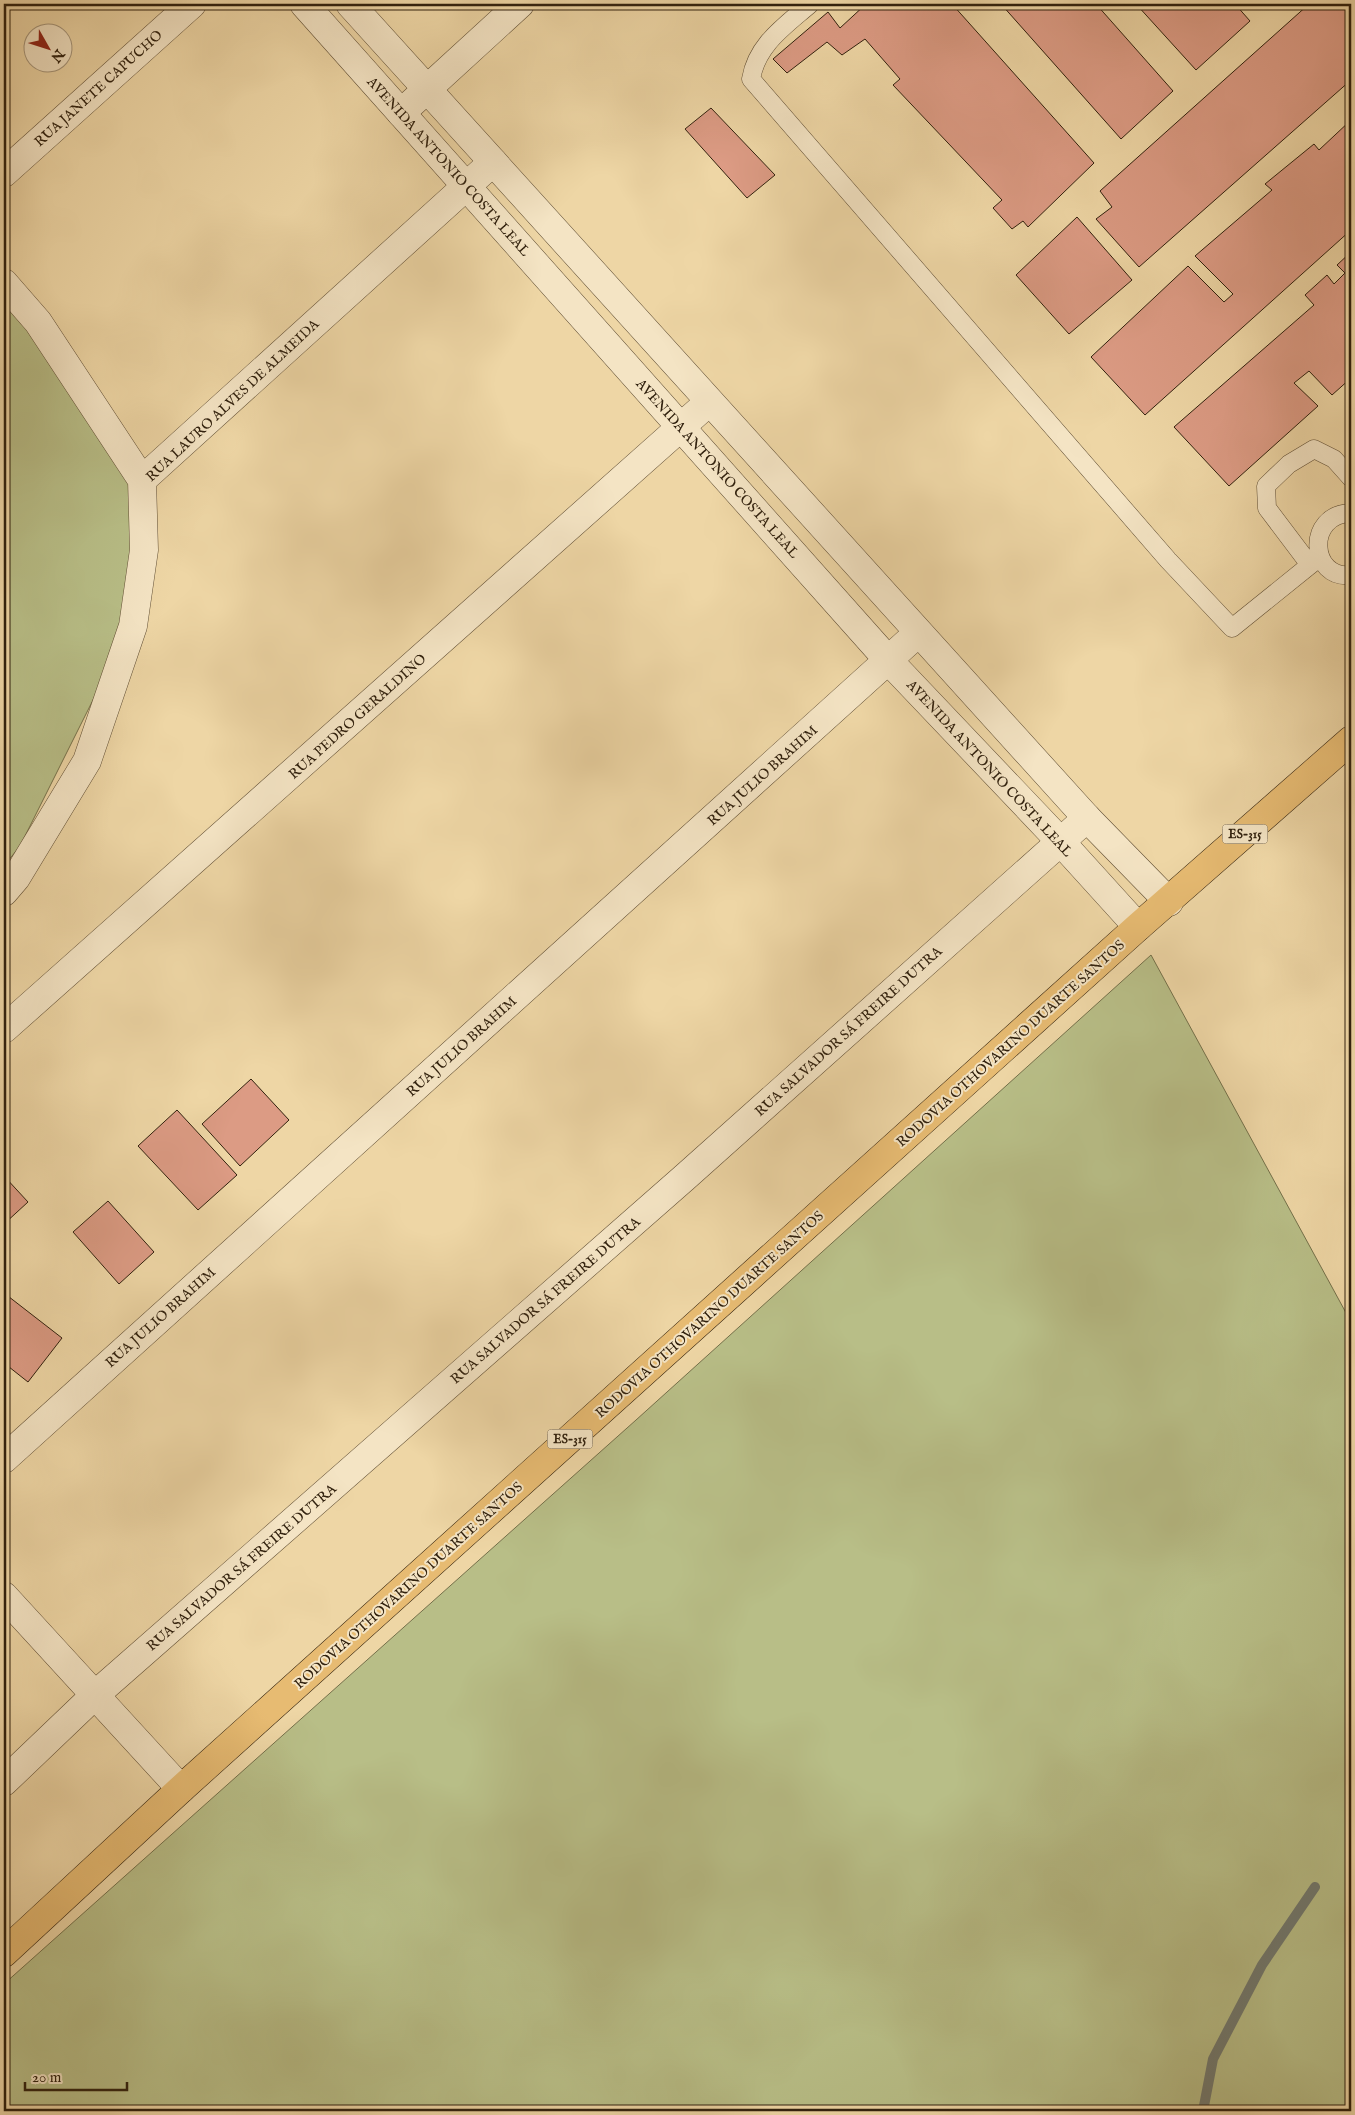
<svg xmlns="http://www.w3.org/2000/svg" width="1355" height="2115" font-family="'IM FELL English',serif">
<rect width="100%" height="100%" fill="#eed6a5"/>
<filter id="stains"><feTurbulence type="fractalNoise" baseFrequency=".004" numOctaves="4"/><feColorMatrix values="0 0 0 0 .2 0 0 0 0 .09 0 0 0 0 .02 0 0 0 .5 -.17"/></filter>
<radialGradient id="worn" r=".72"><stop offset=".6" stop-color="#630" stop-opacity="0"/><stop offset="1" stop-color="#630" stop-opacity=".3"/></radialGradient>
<!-- green -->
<path fill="#b8be87" stroke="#74704a" d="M4 294 135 484 140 549 112 662 20 846 4 866Z
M1151 955 1351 1322V2111H4V1984L636 1420Z"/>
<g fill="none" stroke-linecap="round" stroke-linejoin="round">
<!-- stream -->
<path stroke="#727a70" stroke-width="10" d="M1203 2111 1213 2059 1262 1965 1315 1887"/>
</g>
<!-- building -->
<path fill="#dc9b84" stroke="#31210e" d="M866 4H952L1094 163 1028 227 1023 221 1012 229 993 208 1002 200 893 85 900 79 865 39 842 55 827 42 787 73 773 59 828 12 840 28Z
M1001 4H1096L1173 91 1121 139Z
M1136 4H1235L1250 21 1196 70Z
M1309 4H1351V80L1139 267 1096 219 1112 207 1100 191Z
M711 108 775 175 747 198 685 129Z
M1351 120V230L1145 415 1091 357 1188 266 1224 302 1233 294 1195 256 1272 190 1265 184 1314 144 1319 150Z
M1077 217 1132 280 1069 334 1016 275Z
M1351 252V378L1332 395 1309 371 1294 383 1318 406 1229 486 1174 427 1314 305 1305 295 1327 275 1334 284 1345 273 1337 265Z
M251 1079 289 1120 240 1166 202 1124Z
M177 1110 237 1175 198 1210 138 1146Z
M4 1176 28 1202 4 1224Z
M108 1201 154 1252 119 1284 73 1232Z
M4 1293 62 1338 28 1382 4 1363Z"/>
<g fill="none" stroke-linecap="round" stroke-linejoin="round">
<defs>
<path id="service" d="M810 4C785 26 757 44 751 79L1168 560 1232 628 1320 557
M1351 513C1305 514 1310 580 1351 575
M1310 565 1267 508 1266 486 1289 464 1314 449 1334 459 1351 478"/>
<path id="minor" d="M401 113 520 4
M4 173 192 4
M4 283 38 322 142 480
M4 892 16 878 87 761 133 626 144 550 142 480 493 162
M4 1029 709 402
M4 1459 918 633
M4 1596 181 1789
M4 1782 95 1695 684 1178 1087 818"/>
<path id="tertiary" d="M304 4 889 661 1060 841 1138 927
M350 4 1087 818 1169 902"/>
<path id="primary" d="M4 1953 181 1789 1138 927 1351 740"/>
</defs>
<!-- service casing -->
<use href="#service" stroke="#604e34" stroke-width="19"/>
<!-- minor casing -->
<use href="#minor" stroke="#604e34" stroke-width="29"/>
<!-- tertiary casing -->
<use href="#tertiary" stroke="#604e34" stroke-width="29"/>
<!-- primary casing -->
<use href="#primary" stroke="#31210e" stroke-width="29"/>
<!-- service -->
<use href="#service" stroke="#f4e4c4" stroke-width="18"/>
<!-- minor -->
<use href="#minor" stroke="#f4e4c4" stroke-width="28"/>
<!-- tertiary -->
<use href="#tertiary" stroke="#f4e4c4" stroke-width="28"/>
<!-- primary -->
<use href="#primary" stroke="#e7bb72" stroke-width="28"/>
</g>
<g text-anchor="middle" stroke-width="4" stroke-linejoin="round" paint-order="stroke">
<!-- shield labels -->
<g fill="#f4e4c4" stroke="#6c5c45" stroke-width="1">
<rect x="1222.5" y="824.5" width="45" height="19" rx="4"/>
<rect x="547.5" y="1429.5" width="45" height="19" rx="4"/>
</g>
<g font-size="12" font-weight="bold" fill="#31210e">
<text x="1245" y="838">ES-315</text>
<text x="570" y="1443">ES-315</text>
</g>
<!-- street labels -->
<g font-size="14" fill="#31210e" stroke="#f4e4c4">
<text transform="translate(98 88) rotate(-42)" y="5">RUA JANETE CAPUCHO</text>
<text transform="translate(449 166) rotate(48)" y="5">AVENIDA ANTONIO COSTA LEAL</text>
<text transform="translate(232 400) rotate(-43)" y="5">RUA LAURO ALVES DE ALMEIDA</text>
<text transform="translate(718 468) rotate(48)" y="5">AVENIDA ANTONIO COSTA LEAL</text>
<text transform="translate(357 716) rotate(-42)" y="5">RUA PEDRO GERALDINO</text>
<text transform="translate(990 768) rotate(47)" y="5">AVENIDA ANTONIO COSTA LEAL</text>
<text transform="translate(762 775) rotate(-42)" y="5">RUA JULIO BRAHIM</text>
<text transform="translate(848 1031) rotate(-42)" y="5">RUA SALVADOR SÁ FREIRE DUTRA</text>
<text transform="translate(1010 1043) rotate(-42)" y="5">RODOVIA OTHOVARINO DUARTE SANTOS</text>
<text transform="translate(461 1046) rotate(-42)" y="5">RUA JULIO BRAHIM</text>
<text transform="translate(545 1300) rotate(-41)" y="5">RUA SALVADOR SÁ FREIRE DUTRA</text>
<text transform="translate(709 1314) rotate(-42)" y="5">RODOVIA OTHOVARINO DUARTE SANTOS</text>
<text transform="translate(160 1317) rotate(-42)" y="5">RUA JULIO BRAHIM</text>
<text transform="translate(241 1567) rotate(-41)" y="5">RUA SALVADOR SÁ FREIRE DUTRA</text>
<text transform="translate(408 1585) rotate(-42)" y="5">RODOVIA OTHOVARINO DUARTE SANTOS</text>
</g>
</g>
<!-- margin -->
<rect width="1355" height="2115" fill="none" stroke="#eed6a5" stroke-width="20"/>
<rect x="5" y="5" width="1345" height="2105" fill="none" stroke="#31210e" stroke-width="2.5"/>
<rect x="10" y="10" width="1335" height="2095" fill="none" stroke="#31210e"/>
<!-- north arrow -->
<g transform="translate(48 48) rotate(129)"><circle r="24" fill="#f4e4c4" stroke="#a6967b"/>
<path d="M0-4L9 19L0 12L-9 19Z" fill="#8f2418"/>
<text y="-8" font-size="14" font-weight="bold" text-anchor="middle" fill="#31210e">N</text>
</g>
<!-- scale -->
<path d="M25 2082v8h102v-8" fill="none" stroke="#31210e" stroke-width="2.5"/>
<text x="32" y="2082" font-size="15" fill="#31210e" stroke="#f4e4c4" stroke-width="4" paint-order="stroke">20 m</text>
<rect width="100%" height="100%" filter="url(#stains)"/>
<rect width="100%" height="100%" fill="url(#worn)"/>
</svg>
